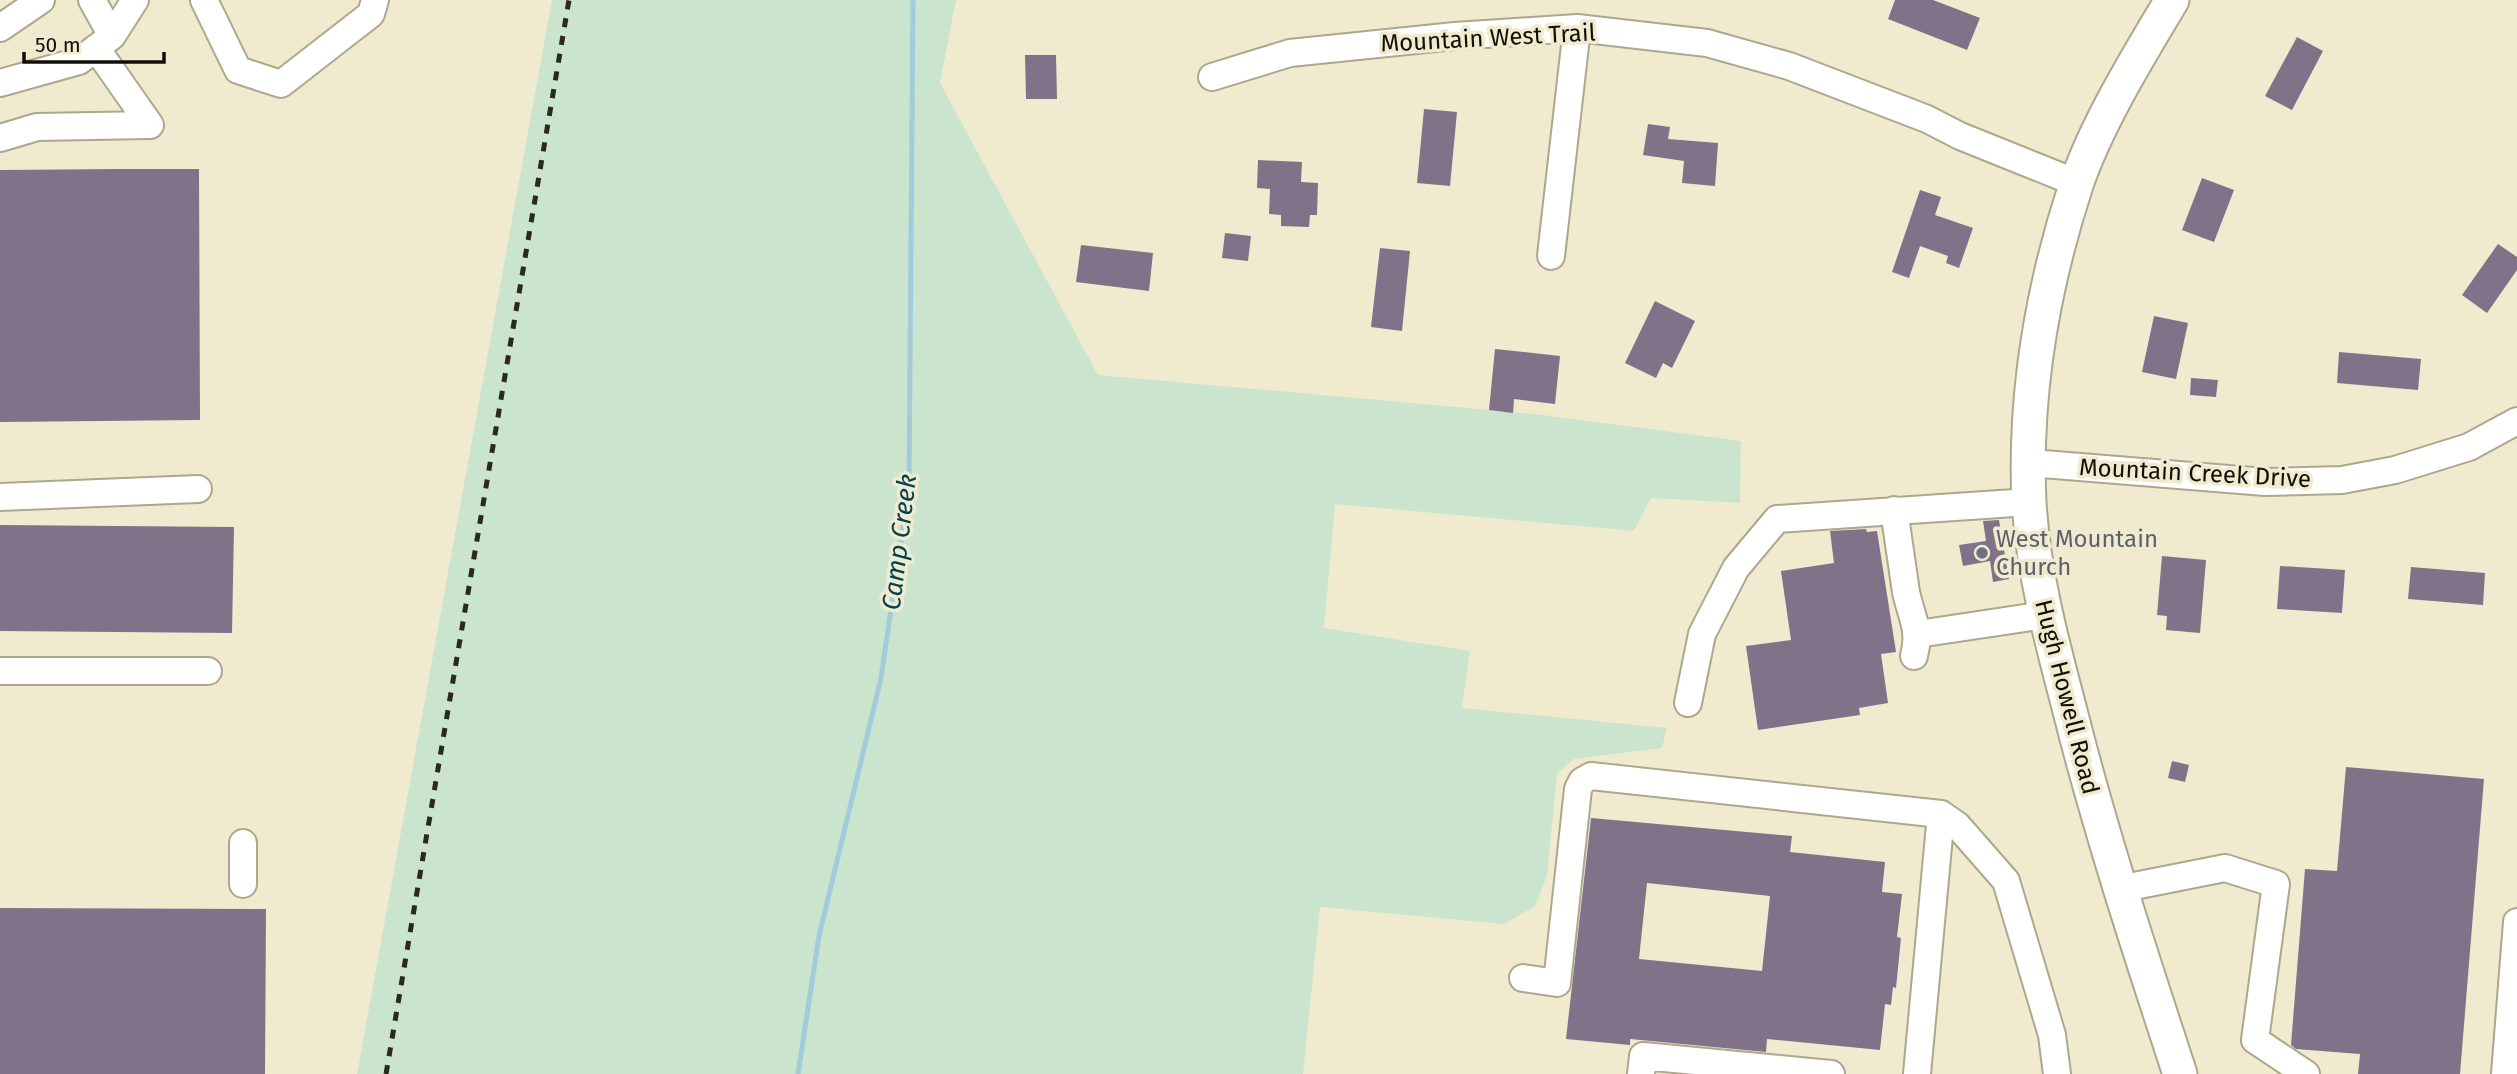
<svg xmlns="http://www.w3.org/2000/svg" width="2517" height="1074" font-family="'Fira Sans',sans-serif">
<rect width="100%" height="100%" fill="#f0ebcf"/>
<!-- green -->
<path fill="#cbe4ce" d="M552 0H956L940 83 1098 375 1535 414 1741 441 1740 503 1651 498 1634 531 1335 504 1324 628 1470 651 1462 708 1667 728 1662 748 1574 759 1557 773 1547 876 1535 906 1504 924 1320 907 1303 1074H357Z"/>
<g fill="none" stroke-linecap="round" stroke-linejoin="round">
<!-- stream -->
<path stroke="#a1ccdb" stroke-width="5" d="M798 1074 819 936 881 678 909 486 913 0"/>
</g>
<!-- building -->
<path fill="#807289" fill-rule="evenodd" d="M1895 0H1933L1980 18 1967 50 1888 19Z
M2297 37 2323 51 2292 110 2265 96Z
M1025 55H1056L1057 99H1026Z
M1424 109 1457 112 1450 186 1417 183Z
M1648 124 1670 127 1668 139 1718 143 1715 186 1682 183 1684 161 1643 155Z
M1258 160 1302 162 1301 182 1318 183 1317 215H1310L1309 227 1281 226V215L1269 214 1270 189 1257 188Z
M121 169H199L200 420 0 422V170Z
M2202 178 2234 190 2214 242 2182 230Z
M1920 190 1941 197 1935 215 1973 228 1959 268 1946 263 1948 256 1920 246 1909 278 1892 272Z
M1225 233 1251 236 1248 261 1222 258Z
M2498 244 2517 257V270L2487 313 2462 295Z
M1081 245 1153 253 1149 291 1076 282Z
M1380 248 1410 251 1402 331 1371 327Z
M1655 301 1695 321 1672 368 1663 363 1656 378 1625 363Z
M2154 316 2188 323 2176 379 2142 372Z
M1495 349 1560 356 1555 404 1514 399 1513 413 1489 410Z
M2339 352 2421 359 2418 390 2337 383Z
M2191 378 2218 380 2216 397 2190 395Z
M1999 520 2009 579 1993 582 1990 561 1963 566 1959 545 1986 541 1983 521Z
M0 525 234 527 232 633 0 631Z
M1866 529 1867 532 1877 531 1896 652 1881 654 1888 703 1859 708 1860 715 1758 730 1746 646 1791 640 1781 571 1834 563 1830 531Z
M2162 556 2206 560 2200 633 2166 630 2167 616 2157 615Z
M2280 566 2345 570 2342 613 2277 609Z
M2411 567 2485 573 2483 605 2408 599Z
M2172 761 2189 765 2185 782 2168 778Z
M2346 767 2484 779 2460 1074H2358L2360 1054 2296 1049 2291 1045 2305 869 2337 871Z
M1591 818 1792 836 1790 852 1885 862 1882 892 1902 894 1897 937 1901 938 1896 988 1893 987 1891 1005 1885 1004 1880 1050 1767 1039 1766 1052 1630 1039V1045L1566 1039ZM1647 883 1770 896 1762 971 1639 959Z
M0 908 266 909 265 1074H0Z"/>
<g fill="none" stroke-linecap="round" stroke-linejoin="round">
<defs>
<path id="minor" d="M92 0 112 36
M204 0 238 70 281 84 371 14 375 0
M0 28 41 0
M1212 77 1290 53 1455 36 1577 28 1707 43 1789 66 1927 119 1960 136 2077 183
M0 83 79 61 112 36 135 0
M0 138 37 127 150 125 96 48
M1551 256 1577 28
M2030 463 2265 482 2342 480 2395 470 2469 447 2517 421
M0 497 198 489
M1894 510C1898 537 1902 565 1906 592 1911 616 1921 630 1914 656
M1918 634 2045 615
M0 671H208
M1688 703 1702 634 1736 568 1777 519 2029 502
M243 843V884
M2119 889 2225 868 2276 884 2255 1040 2306 1074
M1523 978 1557 983 1578 789 1582 781 1591 776 1941 814 1957 825 2006 881 2052 1035 2057 1074
M1641 1074 1643 1056 1831 1074
M1917 1074 1941 814
M2505 1074 2517 922"/>
<path id="major" d="M2172 0C2139 55 2096 125 2076 185 2043 286 2024 395 2029 502 2033 571 2051 639 2069 707 2100 831 2140 952 2180 1074"/>
</defs>
<!-- minor casing -->
<use href="#minor" stroke="#aca78d" stroke-width="30"/>
<!-- major casing -->
<use href="#major" stroke="#aca78d" stroke-width="37"/>
<!-- minor -->
<use href="#minor" stroke="#fff" stroke-width="26"/>
<!-- major -->
<use href="#major" stroke="#fff" stroke-width="33"/>
<!-- rail -->
<path stroke="#2b291e" stroke-width="5" stroke-dasharray="9 9" stroke-linecap="butt" d="M386 1074 569 0"/>
</g>
<!-- markers -->
<circle fill="#6b7280" stroke="#f0ebcf" stroke-width="2.5" cx="1982" cy="553" r="7"/>
<g text-anchor="middle" stroke-width="7" stroke-linejoin="round" paint-order="stroke">
<!-- street labels -->
<g font-size="24" fill="#110f06" stroke="#f0ebcf">
<text transform="translate(1488 38) rotate(-3)" y="8">Mountain West Trail</text>
<text transform="translate(2195 473) rotate(3)" y="8">Mountain Creek Drive</text>
<text transform="translate(2067 697) rotate(76)" y="8">Hugh Howell Road</text>
</g>
<!-- worship labels -->
<g font-size="24" fill="#5b616d" stroke="#f0ebcf" text-anchor="start">
<text x="1996" y="547">West Mountain<tspan x="1996" dy="28">Church</tspan></text>
</g>
<!-- water labels -->
<g font-size="26" font-style="italic" fill="#004152" stroke="#f0ebcf">
<text transform="translate(899 542) rotate(-83)" y="9">Camp Creek</text>
</g>
</g>
<!-- scale -->
<path d="M24 52v10h140v-10" fill="none" stroke="#110f06" stroke-width="3.5"/>
<text x="35" y="52" font-size="21" fill="#110f06" stroke="#f0ebcf" stroke-width="5" paint-order="stroke">50 m</text>
</svg>
